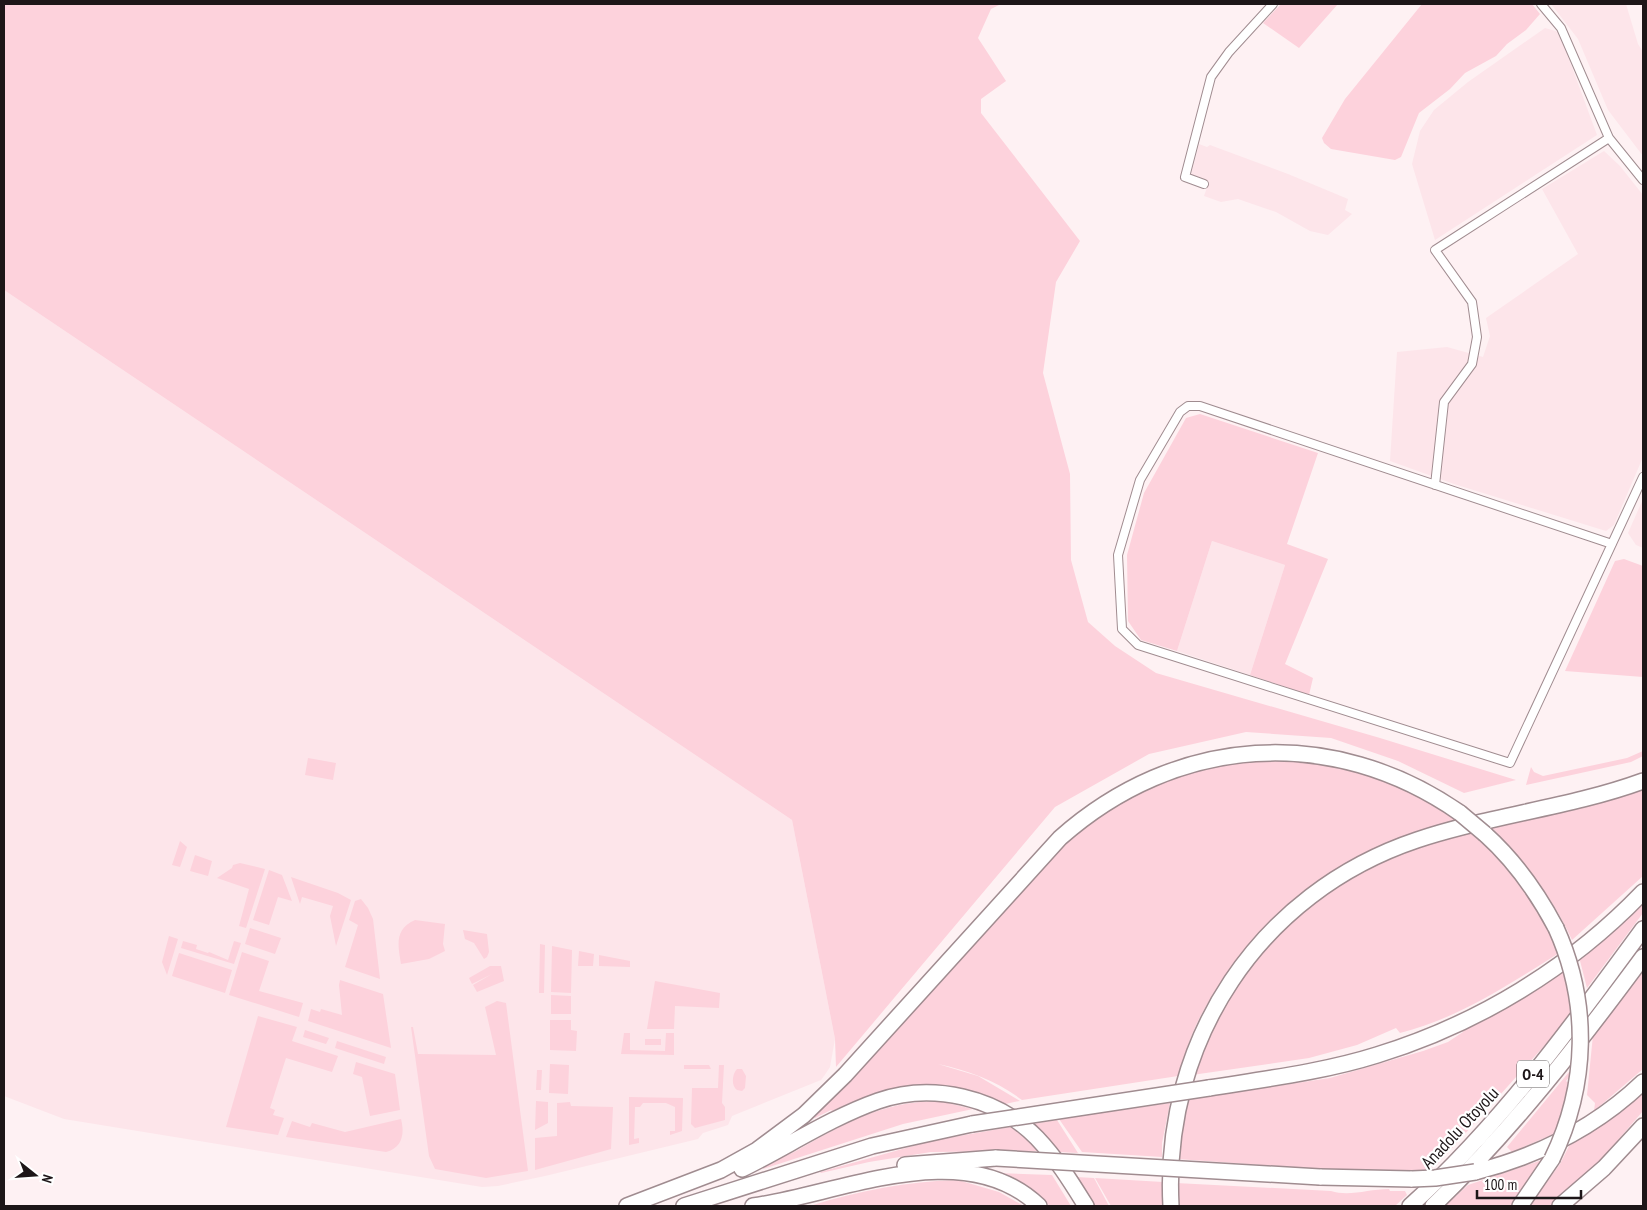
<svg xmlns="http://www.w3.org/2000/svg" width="1647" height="1210" font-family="'PT Sans Narrow',sans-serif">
<rect width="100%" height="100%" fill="#fef1f3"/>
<!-- built -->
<path fill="#fde5ea" d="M1551 4H1626L1638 44 1643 52V156L1608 110 1578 39Z
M1545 28 1559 32 1597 135 1435 240 1412 164 1420 131 1434 110 1468 82Z
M1199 144 1207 147 1210 145 1288 174 1348 199 1345 210 1352 214 1328 235 1310 231 1276 212 1238 199 1221 202 1204 196 1209 182 1191 175Z
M1604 151 1620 166 1643 195V457L1614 525 1606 531 1454 484 1390 461 1397 352 1447 347 1483 357 1490 336 1486 318 1578 254 1542 189Z
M4 290 792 820 835 1039 830 1067 824 1076 821 1080 732 1116 728 1125 703 1133 698 1139 545 1176 498 1186 482 1187 64 1119 4 1096Z
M1643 499V548L1636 545 1628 533Z
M1212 541 1285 565 1250 675 1177 651Z"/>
<!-- green -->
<path fill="#fdd2dc" d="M4 4H1001L991 9 978 38 1006 81 981 99V113L1080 241 1056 282 1043 373 1070 474 1071 560 1088 622 1115 646 1156 673 1380 738 1516 780 1464 793 1398 761 1331 738 1246 732 1149 754 1055 807 836 1067 835 1039 792 820 4 290Z
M1281 4H1338L1299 48 1263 23Z
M1422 4H1532L1540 14 1526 30 1507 44 1496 56 1465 73 1450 89 1419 113 1401 157 1395 160 1331 149 1324 143 1322 138 1345 99Z
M1200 414 1318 453 1287 544 1328 559 1285 664 1313 678 1309 695 1250 675 1285 565 1212 541 1177 651 1141 640 1128 621 1127 555 1144 493 1186 418Z
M1624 559 1643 566V677L1565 671 1615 561Z
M1643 751V756L1631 762 1526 785 1531 767 1534 772 1543 776 1627 758Z
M308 758 336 763 333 780 305 775Z
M1259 760C1278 761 1298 760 1316 762 1366 769 1416 789 1456 820 1427 829 1397 837 1370 851 1297 886 1236 947 1199 1019 1190 1037 1184 1057 1178 1076L1022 1100C997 1081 969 1071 938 1064L978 1076 1020 1101C1013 1102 1005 1105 997 1105 985 1105 970 1094 958 1090 915 1077 871 1093 832 1111L831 1110 815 1118 813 1116 858 1072 1066 842C1079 831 1092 820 1106 811 1151 779 1206 767 1259 760Z
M1643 789V876L1572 940C1553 898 1524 862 1492 828L1587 807Z
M1473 833 1507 864 1545 919 1559 953C1510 984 1457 1019 1400 1033L1396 1028 1357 1045 1309 1058 1192 1075 1229 994 1287 921 1348 877 1427 844Z
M180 841 187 847 180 867 172 865Z
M195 855 212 861 208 876 190 871Z
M240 863 265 869 246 928 239 926 249 889 217 878 232 868 233 865Z
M269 870 282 875 292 901 278 897 269 925 253 920Z
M291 877 338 893 351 900 336 946 330 916 333 906 302 897 300 904Z
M361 899 368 908 373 919 380 979 345 967 358 925 349 920 355 901Z
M1643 900V913L1587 988 1579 957Z
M415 920 445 924 443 944 445 951 429 959 401 964C398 946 394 929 415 920Z
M250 928 281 938 275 954 245 944Z
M463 930 487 934 489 952 487 957 484 959 474 943 465 939Z
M169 936 178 939 167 975 162 962Z
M183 941 197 945 196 949 208 953 209 952 228 960 234 941 241 943 234 964 181 948Z
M540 944 545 945 544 993H539Z
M552 946 572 950 571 993 551 992Z
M579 951 594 954 593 966H578Z
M242 952 269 961 259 991 303 1003 299 1017 229 995Z
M179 953 232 970 225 993 172 976Z
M599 955 630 961V967L599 966Z
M490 966H501L504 981 477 992 473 985 492 974 472 984 469 978Z
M1566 968 1575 1008 1554 1035 1436 1166 1423 1171H1387L1386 1174 1177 1159 1185 1100 1330 1078 1423 1051 1448 1042 1463 1032 1462 1030 1533 992Z
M1643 972V1069L1594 1111 1595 1103 1587 1095 1593 1035Z
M340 980 383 994 391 1048 308 1021 311 1009 320 1012 321 1009 342 1015 339 985Z
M655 981 720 993 719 1008 675 1006 674 1029H647Z
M551 995 571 996V1014H551Z
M497 1001 506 1003 528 1171 486 1178 435 1169 429 1156 411 1027H413L418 1054 496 1055 485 1007Z
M258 1016 297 1027 292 1041 338 1056 332 1072 286 1058 270 1108 275 1110 273 1115 284 1118 278 1135 226 1127Z
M550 1020H571V1030L577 1031 576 1051 550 1050Z
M305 1030 329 1038 326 1044 303 1037Z
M624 1033H630V1050L665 1051 666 1033H674V1055L621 1054Z
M645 1039H661V1045H645Z
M337 1041 386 1057 384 1064 335 1048Z
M356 1062 395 1074 400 1110 370 1116 362 1077 353 1074Z
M550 1064 569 1065 568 1094 549 1093Z
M684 1065H709L711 1069H684Z
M719 1065H724L722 1103 725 1107V1120L695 1128 691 1124 692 1088H718Z
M737 1069H742L746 1076 745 1088 742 1091 737 1090C731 1086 732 1074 737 1069Z
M537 1070H542L541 1090H536Z
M1569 1072 1571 1075 1566 1081 1570 1084 1556 1133 1512 1152 1507 1147Z
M1643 1092V1111L1600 1161 1574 1184 1575 1186 1552 1206H1529L1560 1164 1569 1146 1618 1114Z
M629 1097 683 1098 682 1131 670 1135V1131H675V1107L666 1103H643L640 1107H635L634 1139 639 1138V1143L629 1145Z
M536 1101 548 1102V1123L535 1130Z
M939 1101 973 1109 903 1124 763 1169C769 1161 786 1156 796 1151 846 1123 879 1102 939 1101Z
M570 1102 571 1106 613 1107 611 1149 535 1170V1138L557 1136V1103Z
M1170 1103 1162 1143V1157L1082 1152 1059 1119Z
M401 1119C405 1134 402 1148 386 1152L286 1137 292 1121 310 1127 312 1123 345 1132Z
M1057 1120 1078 1153 1059 1152 1032 1124Z
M1010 1127 1029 1140 1038 1151 931 1152 869 1162 821 1173 820 1172 931 1141Z
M1542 1160 1511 1206H1445L1468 1185Z
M997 1173 1052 1175 1071 1206H1050L1018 1183Z
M1076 1177 1094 1178 1109 1206H1095Z
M1095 1178 1163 1182V1206H1111Z
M958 1180 999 1192 1024 1206H810C858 1191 908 1181 958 1180Z
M1176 1183 1331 1191C1349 1197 1369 1189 1389 1189L1390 1191H1405L1407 1195 1395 1206H1177Z"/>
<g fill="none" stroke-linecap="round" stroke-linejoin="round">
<defs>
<path id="street" d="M1541 4 1561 28 1609 138 1643 180
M1204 184 1185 177 1211 77 1229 52 1273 4
M1435 485 1444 402 1472 364 1477 337 1472 302 1435 250 1609 138
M1612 544 1200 406H1188L1180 412 1140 480 1118 555 1122 629 1138 645 1510 763 1643 477"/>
<path id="highway" d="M1485 834C1515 861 1537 892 1556 928
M1209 1088C1265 1079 1323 1072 1377 1055 1478 1024 1570 968 1643 892
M905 1165 996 1158
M742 1169C787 1147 830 1118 878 1101 932 1082 997 1097 1037 1138 1057 1159 1071 1182 1086 1206
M1475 1172C1538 1156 1595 1128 1643 1082
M1320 1177 1412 1179
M627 1206 721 1170 757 1150 804 1115 845 1075 1060 838C1176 735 1332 724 1460 813
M684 1206 872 1146 972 1124
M753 1206C840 1194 964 1134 1039 1206
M1171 1206C1162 1041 1259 893 1417 840 1491 815 1569 808 1643 781
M1410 1206C1500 1125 1572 1026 1643 929
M1433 1206C1512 1130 1578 1045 1643 957
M1520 1206 1552 1159
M1560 1206 1604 1168 1643 1126"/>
</defs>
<!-- street casing -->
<use href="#street" stroke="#a08c90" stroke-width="10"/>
<!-- highway casing -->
<use href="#highway" stroke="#a08c90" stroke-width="18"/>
<!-- street -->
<use href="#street" stroke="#fff" stroke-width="8"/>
<!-- highway -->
<use href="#highway" stroke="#fff" stroke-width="15"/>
<defs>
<path id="highway-bridge" d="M1460 813 1485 834
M972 1124 1209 1088
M996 1158 1320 1177
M1552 1159C1588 1085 1590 1003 1556 928
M1412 1179 1435 1178 1475 1172"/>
</defs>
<!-- highway-bridge casing -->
<use href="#highway-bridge" stroke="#a08c90" stroke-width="18" stroke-linecap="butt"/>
<!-- highway-bridge -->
<use href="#highway-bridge" stroke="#fff" stroke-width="15"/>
</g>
<g text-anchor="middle" stroke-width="4.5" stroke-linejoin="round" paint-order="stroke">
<!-- shield labels -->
<rect fill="#fff" stroke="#615c5d" stroke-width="1" x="1517" y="1060.5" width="32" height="27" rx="4"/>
<g font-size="16" font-weight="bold" fill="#1d1618">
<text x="1533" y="1080">O-4</text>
</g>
<!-- street labels -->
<g font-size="18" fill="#1d1618" stroke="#fff">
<text transform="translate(1460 1128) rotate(-47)" y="6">Anadolu Otoyolu</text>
</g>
</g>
<!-- border -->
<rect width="1647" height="1210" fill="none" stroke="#1d1618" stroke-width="10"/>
<!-- north arrow -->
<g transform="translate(35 1175) rotate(107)" stroke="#ffffff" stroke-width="4" paint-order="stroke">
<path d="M0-4L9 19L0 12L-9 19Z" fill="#1d1618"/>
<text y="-8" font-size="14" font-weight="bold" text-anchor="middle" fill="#1d1618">N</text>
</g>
<!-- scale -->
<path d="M1477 1190v8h104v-8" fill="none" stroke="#1d1618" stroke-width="2.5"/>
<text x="1484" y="1190" font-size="15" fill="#1d1618" stroke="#ffffff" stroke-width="4" paint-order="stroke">100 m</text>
</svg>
